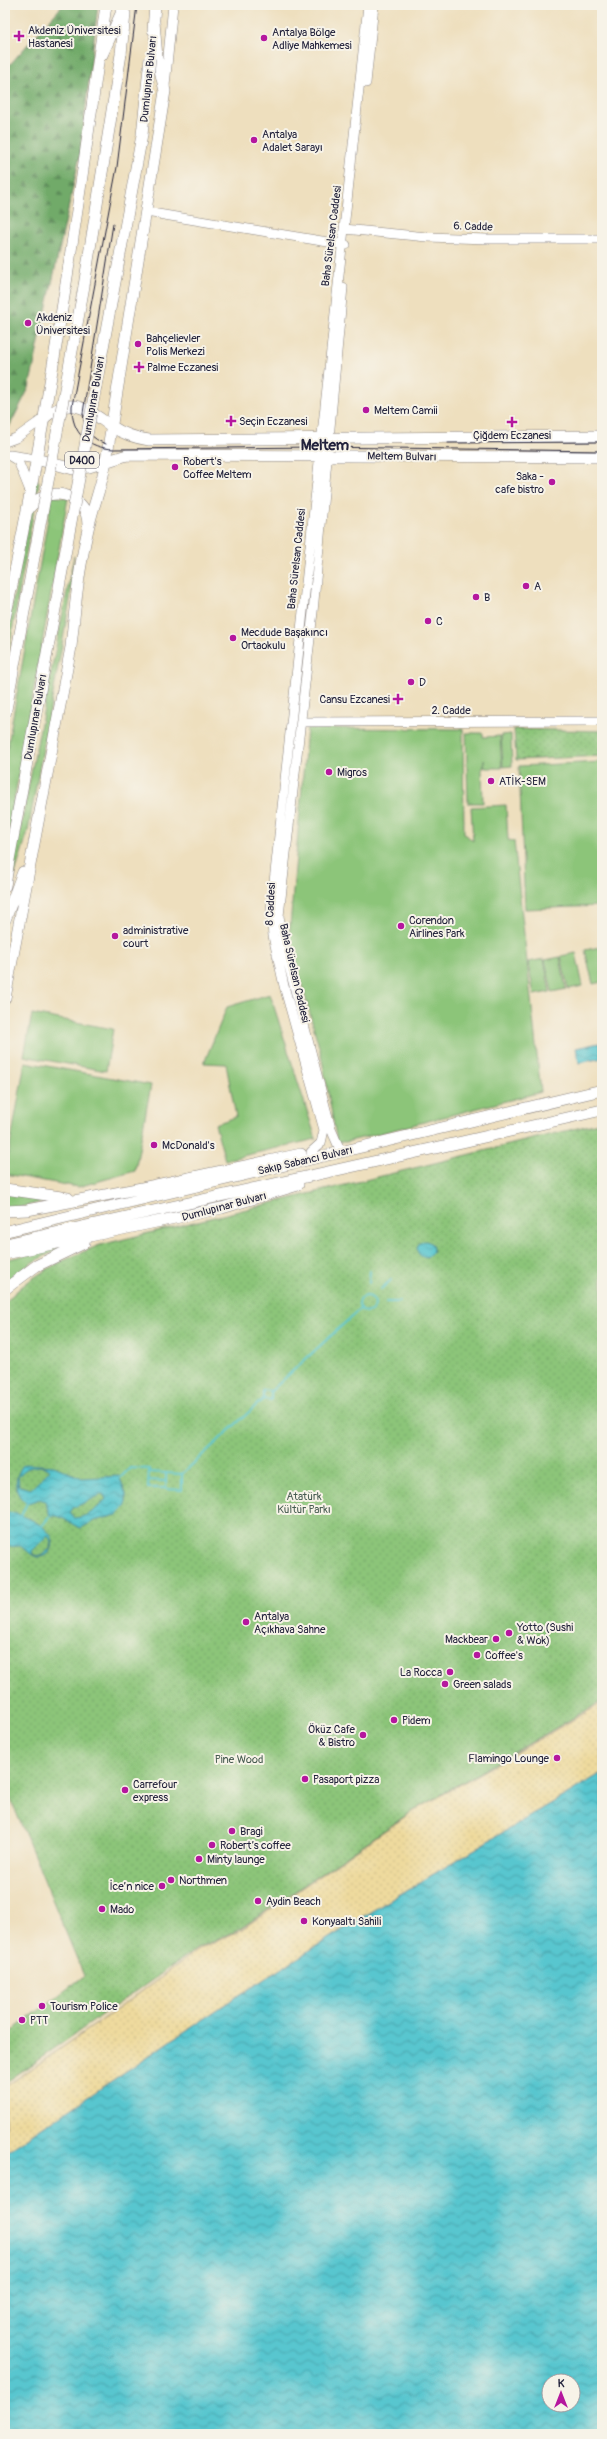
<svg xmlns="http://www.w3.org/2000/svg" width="607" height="2439" font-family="Pangolin,sans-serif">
<defs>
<pattern id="forest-firs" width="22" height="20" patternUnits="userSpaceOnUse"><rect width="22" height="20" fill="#71aa69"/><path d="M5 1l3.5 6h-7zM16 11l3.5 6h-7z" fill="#5c8a58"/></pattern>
<pattern id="sand-dots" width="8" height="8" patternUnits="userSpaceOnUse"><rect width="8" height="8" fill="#eeda9e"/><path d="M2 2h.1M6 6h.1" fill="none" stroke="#ccbb89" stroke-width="1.8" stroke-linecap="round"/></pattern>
<pattern id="park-dots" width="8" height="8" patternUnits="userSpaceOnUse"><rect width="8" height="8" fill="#8cc579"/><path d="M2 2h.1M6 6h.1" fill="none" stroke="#78a96a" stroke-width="1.8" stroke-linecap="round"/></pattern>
<pattern id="water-waves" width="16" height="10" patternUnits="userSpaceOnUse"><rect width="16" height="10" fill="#58c6cf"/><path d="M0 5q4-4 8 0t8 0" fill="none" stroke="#48a0a9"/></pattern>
</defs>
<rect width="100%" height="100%" fill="#f7f3e8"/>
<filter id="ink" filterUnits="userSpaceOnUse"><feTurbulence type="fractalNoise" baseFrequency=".025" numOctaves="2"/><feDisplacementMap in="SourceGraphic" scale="8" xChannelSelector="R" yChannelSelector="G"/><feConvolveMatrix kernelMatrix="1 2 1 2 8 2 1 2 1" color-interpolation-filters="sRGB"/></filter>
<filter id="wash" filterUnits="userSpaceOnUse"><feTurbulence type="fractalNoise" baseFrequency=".012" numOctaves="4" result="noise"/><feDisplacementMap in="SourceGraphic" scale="16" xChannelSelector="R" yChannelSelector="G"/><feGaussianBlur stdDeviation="0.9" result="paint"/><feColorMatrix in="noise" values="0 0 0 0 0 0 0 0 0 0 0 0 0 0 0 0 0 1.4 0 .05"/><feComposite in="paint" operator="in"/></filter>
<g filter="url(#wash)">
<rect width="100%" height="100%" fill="#eedfbe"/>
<!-- green -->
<path fill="#8cc579" stroke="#57745a" d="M36 478 39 482 5 671V643Z
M52 496 68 498 5 851V761Z
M74 556 70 600 28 831 5 906Z
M307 728 463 729 464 833 473 841 471 807 506 805 508 840 514 841 541 1092 346 1142H337L321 1054 289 938Z
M466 733H483V737L500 736 502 768H485L484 760V768H482L483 803H468Z
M511 734 512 766 503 767 501 735Z
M602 762V906L525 909 519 766Z
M600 947 602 982 593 984 585 950Z
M576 953 583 986 568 989 561 956Z
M560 957 566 989 552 992 545 960Z
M544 959 550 992 534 995 528 962Z
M270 994 316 1139 225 1160 215 1124 236 1117 226 1064 204 1063 227 1007Z
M32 1014 113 1029 106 1071 24 1056Z
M25 1062 151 1085 135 1171 78 1187 5 1174Z
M5 1193 53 1200 15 1208 5 1207Z
M66 1245 31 1263 5 1284V1260Z"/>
<!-- forest -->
<path fill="url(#forest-firs)" stroke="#4a6652" d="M63 5H98L80 155 29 388 5 435V70Z"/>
<!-- sand -->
<path fill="url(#sand-dots)" stroke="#887e6c" d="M602 1703V1773L367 1914 230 2001 5 2153V2087L118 2009 199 1949 242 1929 409 1814Z"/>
<!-- park -->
<path fill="url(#park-dots)" stroke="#57745a" d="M514 729 602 731V756L516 760Z
M602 1122V1701L408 1814 241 1928 198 1948 5 2083V2036L84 1976 9 1795 5 1791V1303C30 1274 65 1259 100 1245Z"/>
<!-- water -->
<path fill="url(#water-waves)" stroke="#3d7485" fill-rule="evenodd" d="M599 1043 602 1058 579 1063 576 1048Z
M417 1249a8 8 0 1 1 16 0a8 8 0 1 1-16 0Z
M24 1464 54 1466 82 1478 119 1476 126 1494V1506L117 1515 94 1521 81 1528C70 1525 63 1514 50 1516L45 1501 40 1499 28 1503C12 1496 14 1475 24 1464ZM42 1466 50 1470 31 1489 19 1486 18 1477C26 1467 30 1467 42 1466ZM103 1494 106 1499C96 1510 88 1517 74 1518L70 1513 73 1508Z
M9 1512C24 1515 51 1526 53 1542L49 1553C35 1563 31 1552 20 1546L5 1547V1513ZM48 1536 51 1541 50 1549 41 1556 33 1555 32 1551Z
M602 1773V2434H5V2153L230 2001 367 1914ZM549 2381H573V2405H549Z"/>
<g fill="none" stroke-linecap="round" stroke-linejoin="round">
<!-- stream -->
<path stroke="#58c6cf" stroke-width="2" d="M369 1283 370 1271
M381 1289 391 1280
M359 1304a8 8 0 1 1 16 0a8 8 0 1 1-16 0Z
M386 1302H399
M263 1399 271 1400V1391
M149 1472 182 1474
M166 1473V1489L182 1490V1474L263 1399V1390L271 1391 361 1308
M120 1478 130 1468 149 1469 148 1488H166
M148 1480 166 1481
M21 1516 27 1503
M42 1526 50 1516"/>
</g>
</g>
<g filter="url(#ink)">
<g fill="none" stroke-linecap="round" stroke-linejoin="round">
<defs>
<path id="secondary" d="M366 83 374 5
M165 86 173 5
M146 212 346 245
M344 229 427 237 487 239H602
M5 442 16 438 43 419
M8 455 18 461 30 491
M10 455 36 459
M301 722 602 721
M311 1152 321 1143 324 1130 284 986 273 936 271 910 368 5
M341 1152 331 1129 284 947 279 916 313 612 343 287"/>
<path id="primary" d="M153 30 155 5
M121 54 125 14
M102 55 125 5
M43 419C71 394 86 409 111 426 123 434 135 438 149 440L602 436
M36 459 73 469 89 467 127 455 602 457
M28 510C45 483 88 492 88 525
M5 618C49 415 78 210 106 5
M5 886 9 860
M5 920 23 872
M5 998 71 647C75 607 79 567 88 529 93 506 102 485 106 461L165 91 157 58 154 22
M5 1189 68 1198
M5 1211 27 1210 142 1188 301 1154
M7 1231 602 1090
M10 1243C207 1198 405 1156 602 1110
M5 1254 222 1208 298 1185
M5 1289 36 1266 84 1243"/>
</defs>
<!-- secondary casing -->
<use href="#secondary" stroke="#88807c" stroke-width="10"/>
<!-- primary casing -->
<use href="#primary" stroke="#88807c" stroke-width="12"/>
<!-- secondary -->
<use href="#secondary" stroke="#fff" stroke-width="9"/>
<!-- primary -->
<use href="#primary" stroke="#fff" stroke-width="11"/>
<!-- tram -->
<path stroke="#22223b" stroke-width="1" d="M137 5 117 167 72 406C71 433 88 448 114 449L319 447 602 451
M448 443 602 442
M106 444C91 439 84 429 83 413L113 224"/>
<defs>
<path id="primary-bridge" d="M5 715 84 286 121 54
M9 860 142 135 150 58"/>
</defs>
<!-- primary-bridge casing -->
<use href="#primary-bridge" stroke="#88807c" stroke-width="12" stroke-linecap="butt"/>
<!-- primary-bridge -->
<use href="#primary-bridge" stroke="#fff" stroke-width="11"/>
</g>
</g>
<!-- markers -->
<g fill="#b5179e" stroke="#f7f3e8" stroke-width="1.5">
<path d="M17 30h4v4h4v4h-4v4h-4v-4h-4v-4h4z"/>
<circle cx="264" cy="38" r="4"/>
<circle cx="254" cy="140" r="4"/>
<circle cx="28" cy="323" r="4"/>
<circle cx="138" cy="344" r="4"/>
<path d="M137 361h4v4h4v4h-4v4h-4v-4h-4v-4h4z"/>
<circle cx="366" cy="410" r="4"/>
<path d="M229 415h4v4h4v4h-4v4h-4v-4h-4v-4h4z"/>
<path d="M510 416h4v4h4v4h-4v4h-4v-4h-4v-4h4z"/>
<circle cx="175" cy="467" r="4"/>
<circle cx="552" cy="482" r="4"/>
<circle cx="526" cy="586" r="4"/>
<circle cx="476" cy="597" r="4"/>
<circle cx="428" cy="621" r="4"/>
<circle cx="233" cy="638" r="4"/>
<circle cx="411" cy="682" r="4"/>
<path d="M396 693h4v4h4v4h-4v4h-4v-4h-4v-4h4z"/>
<circle cx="329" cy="772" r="4"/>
<circle cx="491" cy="781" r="4"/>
<circle cx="401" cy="926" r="4"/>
<circle cx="115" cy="936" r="4"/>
<circle cx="154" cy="1145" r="4"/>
<circle cx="246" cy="1622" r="4"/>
<circle cx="509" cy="1633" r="4"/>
<circle cx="496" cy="1639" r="4"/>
<circle cx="477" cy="1655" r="4"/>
<circle cx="450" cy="1672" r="4"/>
<circle cx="445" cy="1684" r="4"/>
<circle cx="394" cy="1720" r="4"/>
<circle cx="363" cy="1735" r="4"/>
<circle cx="557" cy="1758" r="4"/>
<circle cx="305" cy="1779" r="4"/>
<circle cx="125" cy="1790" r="4"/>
<circle cx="232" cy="1831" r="4"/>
<circle cx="212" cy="1845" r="4"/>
<circle cx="199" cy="1859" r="4"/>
<circle cx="171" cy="1880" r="4"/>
<circle cx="162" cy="1886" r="4"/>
<circle cx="258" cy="1901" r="4"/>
<circle cx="102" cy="1909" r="4"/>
<circle cx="304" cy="1921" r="4"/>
<circle cx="42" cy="2006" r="4"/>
<circle cx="22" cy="2020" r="4"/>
</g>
<g text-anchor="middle" stroke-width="4" stroke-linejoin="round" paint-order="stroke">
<!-- shield labels -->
<rect fill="#f7f3e8" stroke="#62616f" stroke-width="1" x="65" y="452" width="34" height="16" rx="3"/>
<g font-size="10" font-weight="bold" fill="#22223b">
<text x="82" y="464">D400</text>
</g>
<!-- poi labels -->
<g font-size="11" fill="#22223b" stroke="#f7f3e8" text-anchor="start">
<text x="28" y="34">Akdeniz Üniversitesi<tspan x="28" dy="13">Hastanesi</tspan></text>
<text x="272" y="36">Antalya Bölge<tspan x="272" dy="13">Adliye Mahkemesi</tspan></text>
<text x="262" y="138">Antalya<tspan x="262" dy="13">Adalet Sarayı</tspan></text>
<text x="36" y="321">Akdeniz<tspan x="36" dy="13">Üniversitesi</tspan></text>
<text x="146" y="342">Bahçelievler<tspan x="146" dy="13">Polis Merkezi</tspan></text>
<text x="147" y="371">Palme Eczanesi</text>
<text x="374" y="414">Meltem Camii</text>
<text x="239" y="425">Seçin Eczanesi</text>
<text x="512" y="439" text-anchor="middle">Çiğdem Eczanesi</text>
<text x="183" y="465">Robert's<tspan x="183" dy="13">Coffee Meltem</tspan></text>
<text x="544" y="480" text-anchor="end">Saka -<tspan x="544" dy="13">cafe bistro</tspan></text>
<text x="534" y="590">A</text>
<text x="484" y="601">B</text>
<text x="436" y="625">C</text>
<text x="241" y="636">Mecdude Başakıncı<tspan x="241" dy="13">Ortaokulu</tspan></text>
<text x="419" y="686">D</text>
<text x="390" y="703" text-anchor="end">Cansu Ezcanesi</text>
<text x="337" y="776">Migros</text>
<text x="499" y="785">ATİK-SEM</text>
<text x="409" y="924">Corendon<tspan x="409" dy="13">Airlines Park</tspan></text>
<text x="123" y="934">administrative<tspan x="123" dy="13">court</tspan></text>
<text x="162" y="1149">McDonald's</text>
<text x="254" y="1620">Antalya<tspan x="254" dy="13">Açıkhava Sahne</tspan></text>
<text x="517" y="1631">Yotto (Sushi<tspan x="517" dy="13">&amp; Wok)</tspan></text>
<text x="488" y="1643" text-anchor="end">Mackbear</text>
<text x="485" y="1659">Coffee's</text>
<text x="442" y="1676" text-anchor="end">La Rocca</text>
<text x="453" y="1688">Green salads</text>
<text x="402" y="1724">Pidem</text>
<text x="355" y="1733" text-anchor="end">Öküz Cafe<tspan x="355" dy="13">&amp; Bistro</tspan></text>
<text x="549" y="1762" text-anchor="end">Flamingo Lounge</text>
<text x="313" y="1783">Pasaport pizza</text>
<text x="133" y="1788">Carrefour<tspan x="133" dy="13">express</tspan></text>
<text x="240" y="1835">Bragi</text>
<text x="220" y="1849">Robert’s coffee</text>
<text x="207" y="1863">Minty launge</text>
<text x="179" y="1884">Northmen</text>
<text x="154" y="1890" text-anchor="end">İce’n nice</text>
<text x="266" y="1905">Aydin Beach</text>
<text x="110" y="1913">Mado</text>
<text x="312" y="1925">Konyaaltı Sahili</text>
<text x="50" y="2010">Tourism Police</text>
<text x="30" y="2024">PTT</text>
</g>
<!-- street labels -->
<g font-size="11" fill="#22223b" stroke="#f7f3e8">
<text transform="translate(148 79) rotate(-84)" y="4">Dumlupınar Bulvarı</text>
<text transform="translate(473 226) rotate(2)" y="4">6. Cadde</text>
<text transform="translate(331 236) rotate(-83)" y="4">Baha Sürelsan Caddesi</text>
<text transform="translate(93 399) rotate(-80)" y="4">Dumlupınar Bulvarı</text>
<text transform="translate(402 456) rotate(1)" y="4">Meltem Bulvarı</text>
<text transform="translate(296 559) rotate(-84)" y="4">Baha Sürelsan Caddesi</text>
<text x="451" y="714">2. Cadde</text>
<text transform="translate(35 717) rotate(-80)" y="4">Dumlupınar Bulvarı</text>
<text transform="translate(270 904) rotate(-87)" y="4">8 Caddesi</text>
<text transform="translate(295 973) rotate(77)" y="4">Baha Sürelsan Caddesi</text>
<text transform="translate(305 1160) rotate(-13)" y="4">Sakıp Sabancı Bulvarı</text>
<text transform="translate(224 1206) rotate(-15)" y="4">Dumlupınar Bulvarı</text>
</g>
<!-- park labels -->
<g font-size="11" fill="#475b51" stroke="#f7f3e8">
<text x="304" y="1500">Atatürk<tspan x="304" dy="13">Kültür Parkı</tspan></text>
<text x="239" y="1763">Pine Wood</text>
</g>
<!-- district labels -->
<g font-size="15" font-weight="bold" fill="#22223b" stroke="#f7f3e8">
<text x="325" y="450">Meltem</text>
</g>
</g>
<!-- margin -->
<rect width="607" height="2439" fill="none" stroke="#f7f3e8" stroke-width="20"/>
<!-- north arrow -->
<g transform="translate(561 2393)"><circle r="19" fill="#f7f3e8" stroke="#a29fa3"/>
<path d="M0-3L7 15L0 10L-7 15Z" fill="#b5179e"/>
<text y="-6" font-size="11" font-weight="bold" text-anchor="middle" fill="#22223b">K</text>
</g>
</svg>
